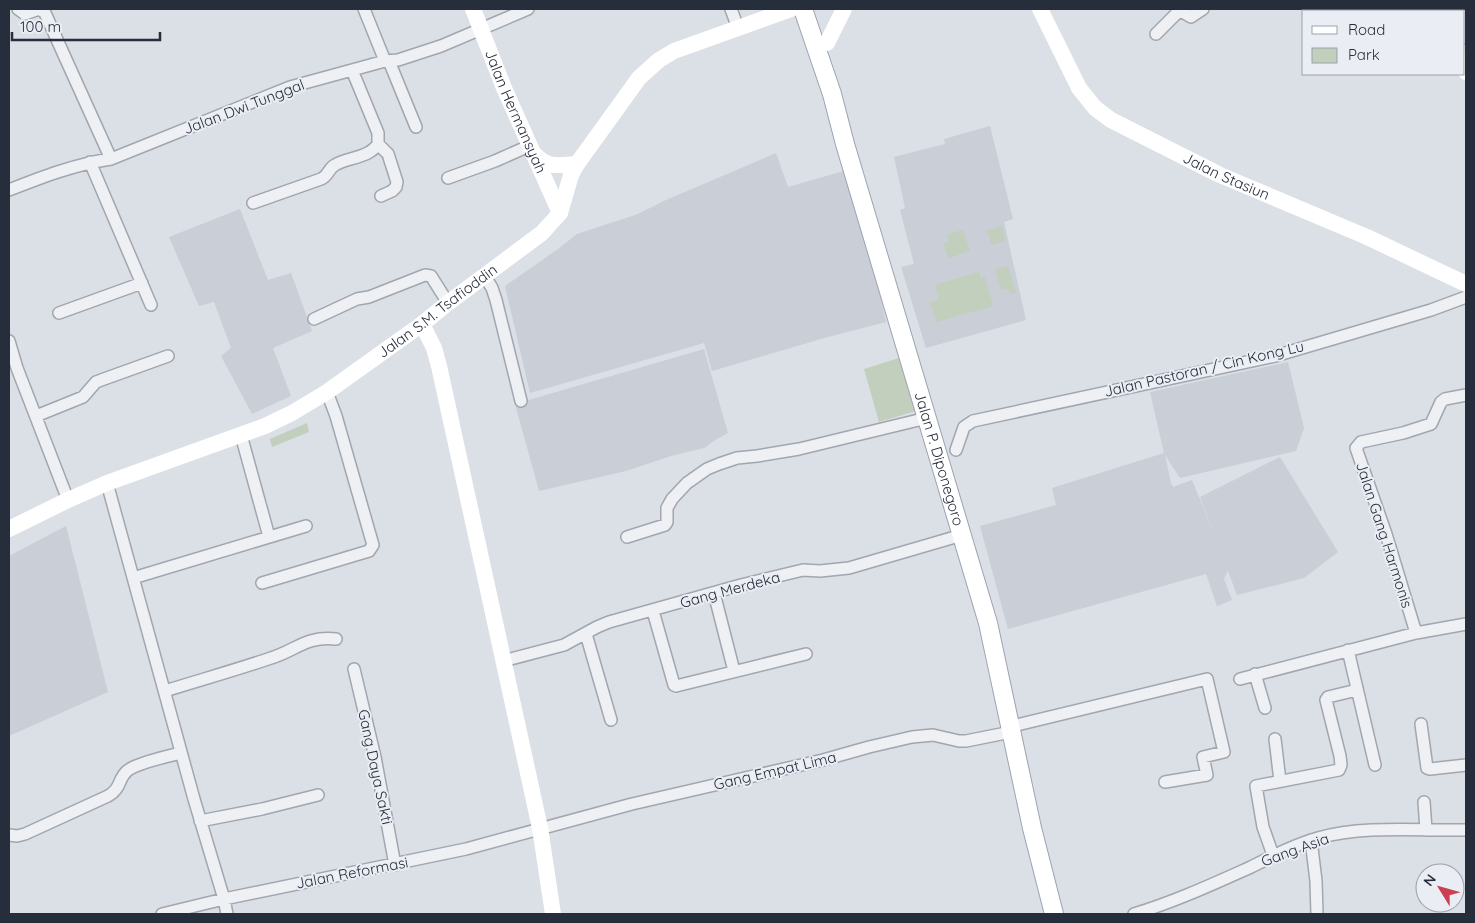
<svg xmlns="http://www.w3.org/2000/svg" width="1475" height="923" font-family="Quicksand,sans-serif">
<rect width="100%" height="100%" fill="#dbdfe6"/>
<!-- built -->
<path fill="#c9ced7" d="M990 126 1013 219 1004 222 1026 320 926 348 901 267 914 264 900 210 905 208 894 157 945 144 944 139Z
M776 153 788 187 847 170 869 244 886 322 828 337 712 371 704 343 530 393 505 286 558 249 577 234 638 214 666 200Z
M240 209 268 280 291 273 312 331 273 348 291 396 252 414 221 356 231 348 214 302 199 306 169 237Z
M704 349 728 433 715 440 704 448 671 456 626 471 539 491 515 404Z
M1288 362 1304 428 1296 451 1180 478 1165 455 1171 483 1173 487 1192 480 1214 534 1200 497 1280 457 1338 552 1304 578 1237 595 1228 571 1224 579 1232 600 1217 606 1206 574 1008 629 980 526 1056 505 1052 488 1164 453 1150 392Z
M66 526 108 692 9 736V556Z"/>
<!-- green -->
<path fill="#c1cfbc" d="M1002 226 1005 241 991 245 987 230Z
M963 230 970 251 948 258 944 244 949 242 947 234Z
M1008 266 1016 293 1010 294 1008 288 1001 290 995 269Z
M979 272 980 278 985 277 993 306 936 322 930 302 939 299 935 285Z
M899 358 916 411 879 422 864 369Z
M307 423 309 432 272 447 270 439Z"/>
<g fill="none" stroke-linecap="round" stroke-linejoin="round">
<defs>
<path id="street" d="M18 9 25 14 39 9 45 13 111 159
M364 9 385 61
M731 9 738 28
M1177 9 1191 17 1203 9
M1156 34 1180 10
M1464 51 1466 50
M389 61 416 127
M378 144 388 154 397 182 396 187 392 191 381 196
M90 162 151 305
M448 178 495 161 529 146
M9 190C42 177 76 164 111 159L290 87 385 61 398 60 441 46 528 9
M253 203 321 179C328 176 329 168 335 165 349 157 369 158 378 144V133L352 70
M484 275 492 288 496 300 521 401
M59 313 142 283
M314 319 357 299 369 297 425 275 431 276 448 303
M9 341 17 368 68 500
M36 416 83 397 96 382 104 379 168 356
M241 435 268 533
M956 450 964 427 973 421 1275 356 1431 310 1466 297
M107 483 194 799 224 899 227 914
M627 537 665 525 667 522V508L672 499 687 483 707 469 719 464 737 458 757 456 799 449 927 418
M133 578 306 526
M262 583 369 551 373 545 336 416 327 392
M714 593 734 671
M653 611 674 685 676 686 806 654
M1416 633 1386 534 1356 448 1361 442 1403 433 1431 424 1441 402 1445 399 1466 395
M586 634 611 720
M1348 650 1375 765
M503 661 564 645 597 627 609 622 741 585 803 570 820 571 849 568 962 535
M354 669 375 757 395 865
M1255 674 1265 708
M1240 679 1416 633 1466 624
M165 691C200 680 236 670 271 658 297 650 305 636 336 639
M1421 724 1427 768 1430 769 1466 765
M1017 725 1207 679 1224 752 1203 757 1207 775 1165 782
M1275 739 1280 781
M1424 802 1426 830
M200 821 262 809 318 795
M9 835 17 836 25 834 108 796C121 789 118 779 127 771 136 763 169 756 181 753
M1311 840 1316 881 1317 914
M1273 855 1263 827 1256 786 1339 770 1341 765 1340 756 1326 700 1328 697 1357 690
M162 914 224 899 466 849 632 804 823 760 869 747 912 737 933 735 959 741H966L1011 732
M1134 914C1174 902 1213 884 1251 867 1273 856 1294 845 1318 838 1365 825 1418 831 1466 830"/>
<g id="primary">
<path id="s4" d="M803 9 832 94 845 144 988 623 1032 828 1054 914"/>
</g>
</defs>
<!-- street casing -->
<use href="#street" stroke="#a1a6af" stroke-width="14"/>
<!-- primary casing -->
<use href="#primary" stroke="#9ba4b1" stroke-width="20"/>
<!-- street -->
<use href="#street" stroke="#eef0f4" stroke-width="11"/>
<!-- secondary -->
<g stroke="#fff" stroke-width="16">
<path id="s1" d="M473 9 504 88 560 213"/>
<path id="s2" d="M1040 9 1079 88 1095 108 1111 120 1220 175 1367 237 1466 284"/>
<path d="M1449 11 1451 9"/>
<path d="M827 43 844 9"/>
<path d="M1464 62 1466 72"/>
<path d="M534 154C549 169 557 165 577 164"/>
<path d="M422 324 434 348 439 366 540 828 553 914"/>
<path id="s3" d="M9 529 68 500 107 483 265 426 292 413 327 392 422 324 448 303 542 233 560 213 571 175 577 164 639 78 659 60 674 51 791 9"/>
</g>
<!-- primary -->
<use href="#primary" stroke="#fff" stroke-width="18"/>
</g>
<g text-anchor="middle" stroke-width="4" stroke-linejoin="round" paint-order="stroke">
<!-- street labels -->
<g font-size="15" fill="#262d3b" stroke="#eaeef4">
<text transform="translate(244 107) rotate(-21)" y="5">Jalan Dwi Tunggal</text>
<text dy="5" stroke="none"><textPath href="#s1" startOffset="111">Jalan Hermansyah</textPath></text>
<text dy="5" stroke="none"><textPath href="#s2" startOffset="262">Jalan Stasiun</textPath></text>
<text dy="5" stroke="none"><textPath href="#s3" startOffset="484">Jalan S.M. Tsafioddin</textPath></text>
<text transform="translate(1204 369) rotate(-13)" y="5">Jalan Pastoran / Cin Kong Lu</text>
<text dy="5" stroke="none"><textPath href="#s4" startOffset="470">Jalan P. Diponegoro</textPath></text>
<text transform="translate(1384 535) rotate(72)" y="5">Jalan Gang Harmonis</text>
<text transform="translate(730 590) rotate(-15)" y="5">Gang Merdeka</text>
<text transform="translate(375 767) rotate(78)" y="5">Gang Daya Sakti</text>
<text transform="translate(775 771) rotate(-13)" y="5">Gang Empat Lima</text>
<text transform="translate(1295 850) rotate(-20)" y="5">Gang Asia</text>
<text transform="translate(352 873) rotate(-11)" y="5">Jalan Reformasi</text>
</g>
</g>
<!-- border -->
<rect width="1475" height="923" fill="none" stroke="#262d3b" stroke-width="20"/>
<!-- legend -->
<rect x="1302" y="10" width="162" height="65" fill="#eaeef4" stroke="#9ca1aa"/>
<rect x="1312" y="26" width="25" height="8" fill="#ffffff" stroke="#9ca1aa"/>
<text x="1348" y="35" font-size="15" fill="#262d3b">Road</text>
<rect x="1312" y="48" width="25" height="15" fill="#c1cfbc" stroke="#9ca1aa"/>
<text x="1348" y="60" font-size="15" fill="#262d3b">Park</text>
<!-- north arrow -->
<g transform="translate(1440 888) rotate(307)"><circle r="24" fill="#eaeef4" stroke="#9ca1aa"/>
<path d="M0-4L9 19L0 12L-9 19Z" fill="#cc3f53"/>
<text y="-8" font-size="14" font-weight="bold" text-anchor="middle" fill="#262d3b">N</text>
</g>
<!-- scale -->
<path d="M12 32v8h148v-8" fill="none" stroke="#262d3b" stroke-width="2.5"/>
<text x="20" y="32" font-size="15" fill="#262d3b" stroke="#eaeef4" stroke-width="4" paint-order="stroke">100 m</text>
</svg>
